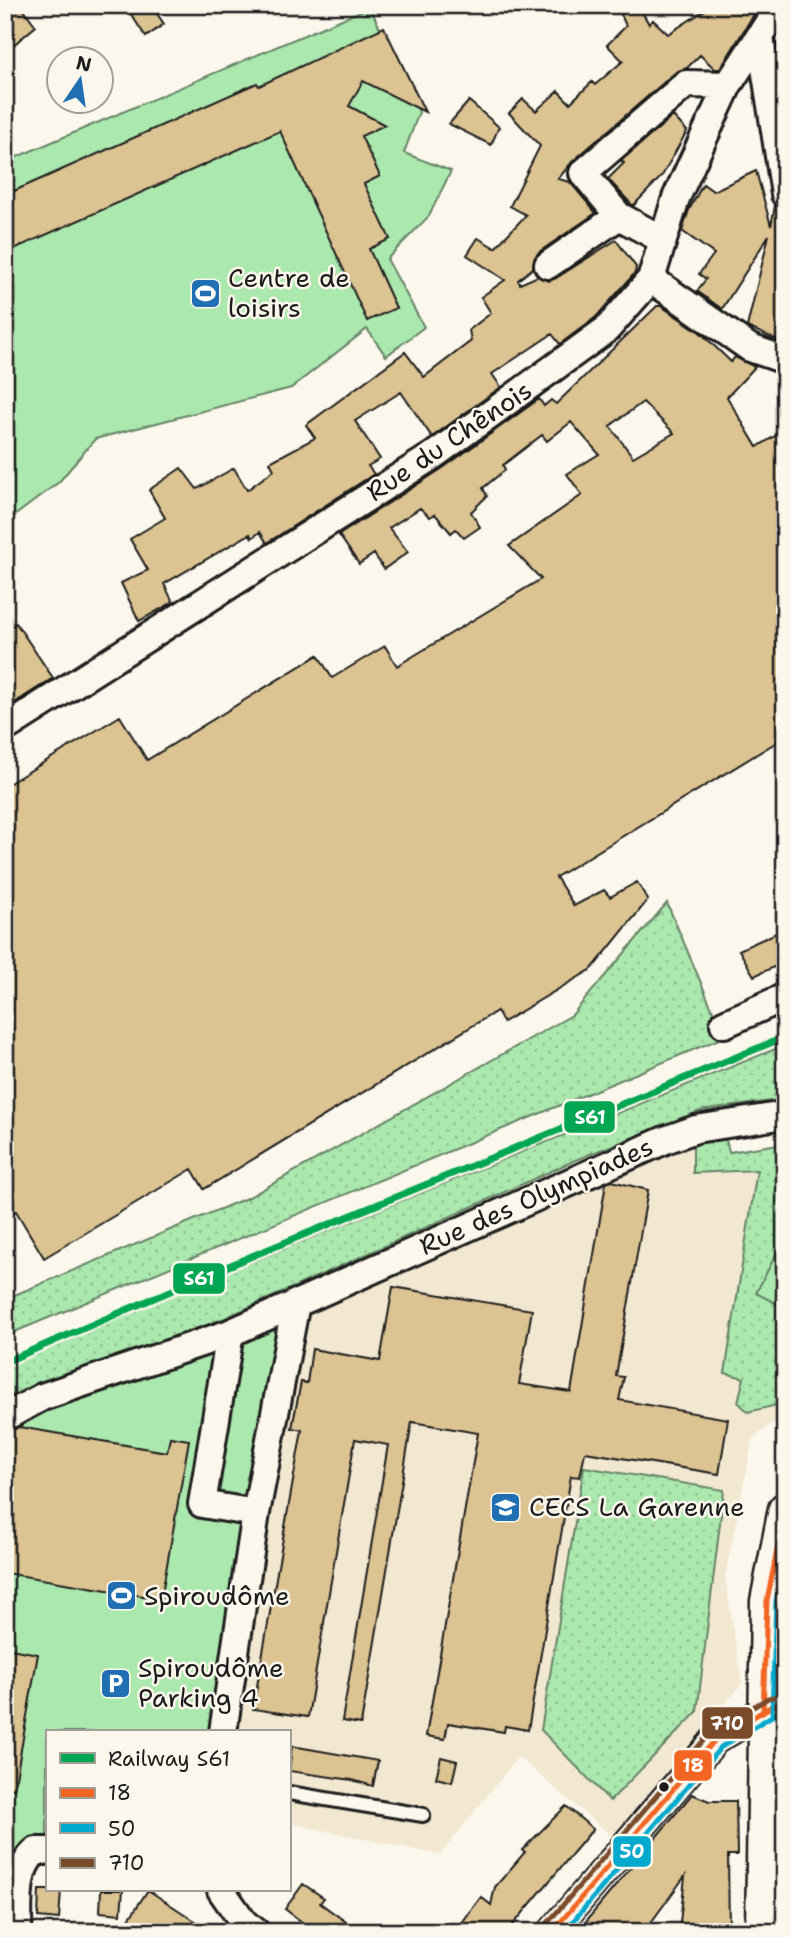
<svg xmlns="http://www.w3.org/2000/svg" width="790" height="1937" font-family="'Shantell Sans',sans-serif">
<defs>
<pattern id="grass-dots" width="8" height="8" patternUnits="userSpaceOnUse" patternTransform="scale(1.75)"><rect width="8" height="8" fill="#abe8ae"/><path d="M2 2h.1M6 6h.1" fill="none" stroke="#93c695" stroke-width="1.8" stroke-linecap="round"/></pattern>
</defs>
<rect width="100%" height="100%" fill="#fbf7ec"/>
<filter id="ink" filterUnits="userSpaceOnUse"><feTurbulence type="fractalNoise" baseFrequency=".0143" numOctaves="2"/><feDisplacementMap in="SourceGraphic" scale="14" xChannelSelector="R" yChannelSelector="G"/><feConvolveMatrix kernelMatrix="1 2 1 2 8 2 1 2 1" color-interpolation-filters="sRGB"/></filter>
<g filter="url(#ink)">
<!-- built -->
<path fill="#f2e7d1" d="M725 1136 729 1152 785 1143V1413L753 1438 725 1577 742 1684 612 1836 518 1757 440 1855 289 1823V1732H233L308 1314 393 1269 602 1173Z"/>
<!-- grass -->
<path fill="url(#grass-dots)" stroke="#648265" stroke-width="2" d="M667 903 724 1037 5 1336V1299L249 1197 572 1015Z
M785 1045V1099L700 1111 580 1158 225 1318 5 1407V1362Z
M725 1136 729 1152 785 1143V1403L748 1412 738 1402 744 1378 725 1373 757 1170 693 1173V1144Z
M584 1467 724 1490 697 1712 610 1801 541 1730Z
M785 1774 783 1932H774L775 1780Z"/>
<!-- pitch -->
<path fill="#abe8ae" stroke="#648265" stroke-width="2" d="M370 7 419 112 404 153 451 171 429 216 387 259 424 327 386 356 367 329 291 388 95 439 59 482 5 523V162Z
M785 1237V1308L756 1293Z
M296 1303 265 1465 208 1732H47V1845L5 1932V1416Z"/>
<!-- building -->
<path fill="#dcc392" stroke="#1c1c1c" stroke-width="2" fill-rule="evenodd" d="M5 5H20L36 26 5 52Z
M125 5H151L164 24 146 37Z
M617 5H638L649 24 653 20 668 34 713 5H743L754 14 720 69H715L700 55 687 68 676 72 572 162 558 179 570 182 596 213 539 252 534 259 533 268 518 280 520 284 538 276 549 281 556 278 616 240 636 267 635 273 596 317 560 344 552 334 492 374 501 387 432 437 401 392 355 421 380 459 368 466 374 474 267 543 260 532 252 538 250 534 164 584 173 602 139 621 121 583 148 570 130 539 165 518 149 490 181 468 197 489 234 468 247 490 274 470 270 462 315 438 306 425 405 352 424 377 471 341 469 330 491 313 481 297 505 280 467 255 478 238 495 248 526 215 510 206 540 146 509 113 523 99 536 111 558 91 570 103 592 82 595 85 623 61 607 45 626 26Z
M384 27 425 112 363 81 349 106 385 125 361 136 380 176 364 184 390 239 369 249 396 308 367 321 280 131 5 253V195L257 83 259 86Z
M469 101 499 127 491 145 449 124Z
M673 116 687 131 662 176 633 206 608 179 624 163 621 161Z
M756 171 771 226 775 206 785 209V336L780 341 747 327 769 235 722 309 697 291 706 279 699 274 714 254 682 231 689 210 703 184 713 191Z
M657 306H661L701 333 731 362 735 357 755 367 727 397 757 447 785 430V737L556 877 574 906 604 890 610 897 637 882 648 900 592 969 503 1022 497 1011 204 1189 192 1169 44 1258 16 1211 5 1217V786L120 716 147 760 318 655 332 678 385 646 397 666 541 579 509 546 582 495 567 474 599 454 571 422 547 441 542 435 503 465 505 470 483 488 487 496 471 512 480 527 464 538 456 529 451 533 435 514 430 517 420 508 389 528 408 552 384 569 374 554 359 564 339 535 443 468 539 399 544 406 551 400 556 404ZM643 402 674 433 633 457 610 426Z
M16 623 53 678 5 709V630Z
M785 929V962L754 976 739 950Z
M612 1181 648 1190 616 1376 624 1377 619 1400 728 1419 719 1474 585 1452 580 1477 571 1476 528 1730 505 1726 504 1732 448 1723 445 1739 426 1736 478 1433 412 1422 361 1724 342 1721 388 1445 355 1439 308 1717 253 1709 302 1430 292 1428 301 1382 307 1383 312 1349 380 1361 393 1287 532 1310 519 1384 571 1392 606 1183Z
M19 1427 167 1452 170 1437 189 1440 161 1599 5 1573V1433Z
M5 1648 38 1654 14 1789H5Z
M292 1746 378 1761 373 1786 352 1780 289 1771Z
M441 1757 457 1761 452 1782 436 1778Z
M692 1794 709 1801H736L737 1855H728L729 1932H679L685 1876 644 1932H577Z
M566 1806 593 1829 507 1932H455L481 1897 491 1905 495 1887 525 1852 522 1850Z
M303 1884 324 1898 320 1903 360 1932H315L285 1909Z
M39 1890H61L59 1919 38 1917Z
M101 1890H123L121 1914 100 1912Z
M148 1890 186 1915 212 1932H150L155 1924 127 1922Z"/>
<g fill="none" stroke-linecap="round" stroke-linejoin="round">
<defs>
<path id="service" d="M289 1793 423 1815"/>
<path id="minor" d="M760 36 785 194
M663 240 619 216 583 173 686 84 728 85
M548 265 619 216
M651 279 750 348 785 360
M5 728 434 455 607 329 651 279 676 198 728 85 780 5
M724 1024 785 997
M230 1333 202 1504 256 1513
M5 1417 42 1397 230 1333 665 1140 696 1129 785 1115
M223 1732 256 1513 296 1303
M221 1890 244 1923 256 1932
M18 1932C19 1905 14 1869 36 1851H47
M552 1932 715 1740 772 1706 785 1704"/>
<path id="tertiary" d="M762 1932 767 1601 785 1509"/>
</defs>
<!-- service casing -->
<use href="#service" stroke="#1c1c1c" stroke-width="18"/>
<!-- minor casing -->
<use href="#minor" stroke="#1c1c1c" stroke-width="32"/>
<!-- tertiary casing -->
<use href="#tertiary" stroke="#1c1c1c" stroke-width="37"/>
<!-- service -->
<use href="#service" stroke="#fbf7ec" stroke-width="12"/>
<!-- minor -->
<use href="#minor" stroke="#fbf7ec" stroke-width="26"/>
<!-- tertiary -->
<use href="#tertiary" stroke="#fbf7ec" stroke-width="32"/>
<defs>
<path id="bus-1" d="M763 1712 767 1601 785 1510
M552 1932 715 1740 772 1706 785 1704"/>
<path id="bus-2" d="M772 1712 776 1602 785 1556
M564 1932 721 1747 775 1714 785 1713"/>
<path id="bus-3" d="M545 1926 709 1734 768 1698 784 1695"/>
</defs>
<!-- bus-1 casing -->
<use href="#bus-1" stroke="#fbf7ec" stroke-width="10"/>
<!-- bus-2 casing -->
<use href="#bus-2" stroke="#fbf7ec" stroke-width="10"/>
<!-- bus-3 casing -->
<use href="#bus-3" stroke="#fbf7ec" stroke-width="10"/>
<!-- bus-1 -->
<use href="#bus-1" stroke="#f26522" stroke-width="5"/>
<!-- bus-2 -->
<use href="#bus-2" stroke="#00a9ce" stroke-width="5"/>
<!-- bus-3 -->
<use href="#bus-3" stroke="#7a4b2a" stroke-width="5"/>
<defs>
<path id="rail-1" d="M5 1362 252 1256 785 1037"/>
</defs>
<!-- rail-1 casing -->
<use href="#rail-1" stroke="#fbf7ec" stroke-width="12"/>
<!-- rail-1 -->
<use href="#rail-1" stroke="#00a651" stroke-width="7"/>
</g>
</g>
<!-- icons -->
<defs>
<symbol id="stadium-square" viewBox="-11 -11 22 22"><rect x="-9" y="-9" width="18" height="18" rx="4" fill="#1f6fb2" stroke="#fbf7ec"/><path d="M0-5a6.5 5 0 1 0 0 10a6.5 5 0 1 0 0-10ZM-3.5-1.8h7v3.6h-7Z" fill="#fff"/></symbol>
<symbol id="school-square" viewBox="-11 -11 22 22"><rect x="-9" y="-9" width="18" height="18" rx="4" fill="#1f6fb2" stroke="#fbf7ec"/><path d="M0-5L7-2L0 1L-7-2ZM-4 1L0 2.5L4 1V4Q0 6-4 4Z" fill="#fff"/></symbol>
<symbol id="parking-square" viewBox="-11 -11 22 22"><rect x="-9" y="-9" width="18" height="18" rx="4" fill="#1f6fb2" stroke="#fbf7ec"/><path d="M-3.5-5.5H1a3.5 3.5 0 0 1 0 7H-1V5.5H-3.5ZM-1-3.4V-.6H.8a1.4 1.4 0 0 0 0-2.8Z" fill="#fff"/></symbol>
</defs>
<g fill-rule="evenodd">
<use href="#stadium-square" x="188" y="276" width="35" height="35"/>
<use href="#school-square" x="488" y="1490" width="35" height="35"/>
<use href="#stadium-square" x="104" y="1578" width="35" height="35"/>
<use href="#parking-square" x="98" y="1666" width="35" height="35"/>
</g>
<!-- markers -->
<circle fill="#1c1c1c" stroke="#fbf7ec" stroke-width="2.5" cx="664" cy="1787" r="6"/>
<g text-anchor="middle" stroke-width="5" stroke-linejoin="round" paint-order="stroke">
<!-- poi labels -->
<g font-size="26" fill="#1c1c1c" stroke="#fbf7ec" text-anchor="start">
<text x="228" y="287">Centre de<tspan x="228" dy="30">loisirs</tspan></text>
<text x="529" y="1516">CECS La Garenne</text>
<text x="144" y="1605">Spiroudôme</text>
<text x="138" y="1677">Spiroudôme<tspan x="138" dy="30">Parking 4</tspan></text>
</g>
<!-- street labels -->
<g font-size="26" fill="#1c1c1c" stroke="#fbf7ec">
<text transform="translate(449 441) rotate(-34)" y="9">Rue du Chênois</text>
<text transform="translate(536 1196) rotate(-24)" y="9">Rue des Olympiades</text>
</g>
</g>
<g stroke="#fbf7ec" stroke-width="2.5">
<rect x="563" y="1100" width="53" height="34" rx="7" fill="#00a651"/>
<rect x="172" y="1262" width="54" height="33" rx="7" fill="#00a651"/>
<rect x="701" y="1706" width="53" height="34" rx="7" fill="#7a4b2a"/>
<rect x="673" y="1749" width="40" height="33" rx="7" fill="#f26522"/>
<rect x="612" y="1835" width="40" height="33" rx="7" fill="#00a9ce"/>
</g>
<g font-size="19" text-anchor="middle" font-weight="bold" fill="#fff">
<text x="590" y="1124">S61</text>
<text x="199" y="1285">S61</text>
<text x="727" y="1730">710</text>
<text x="693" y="1772">18</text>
<text x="632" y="1858">50</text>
</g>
<!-- margin -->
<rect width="790" height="1937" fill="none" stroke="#fbf7ec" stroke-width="28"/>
<rect x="14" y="14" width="762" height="1909" fill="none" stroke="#1c1c1c" stroke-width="2.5" filter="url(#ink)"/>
<!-- legend -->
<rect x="46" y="1730" width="245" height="161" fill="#fbf7ec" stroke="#a29f99" stroke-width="2"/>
<rect x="60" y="1753" width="35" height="10" fill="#00a651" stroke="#a29f99" stroke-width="2"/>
<text x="108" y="1766" font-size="21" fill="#1c1c1c">Railway S61</text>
<rect x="60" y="1788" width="35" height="10" fill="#f26522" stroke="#a29f99" stroke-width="2"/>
<text x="108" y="1800" font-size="21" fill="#1c1c1c">18</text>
<rect x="60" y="1823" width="35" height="10" fill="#00a9ce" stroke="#a29f99" stroke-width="2"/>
<text x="108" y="1836" font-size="21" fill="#1c1c1c">50</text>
<rect x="60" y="1858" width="35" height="10" fill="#7a4b2a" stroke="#a29f99" stroke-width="2"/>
<text x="108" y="1870" font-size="21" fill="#1c1c1c">710</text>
<!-- north arrow -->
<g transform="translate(80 80) rotate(13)"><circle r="33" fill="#fbf7ec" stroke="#a29f99" stroke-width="2"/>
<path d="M0-5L12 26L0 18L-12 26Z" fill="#1f6fb2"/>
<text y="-10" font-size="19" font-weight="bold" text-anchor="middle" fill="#1c1c1c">N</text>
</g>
</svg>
